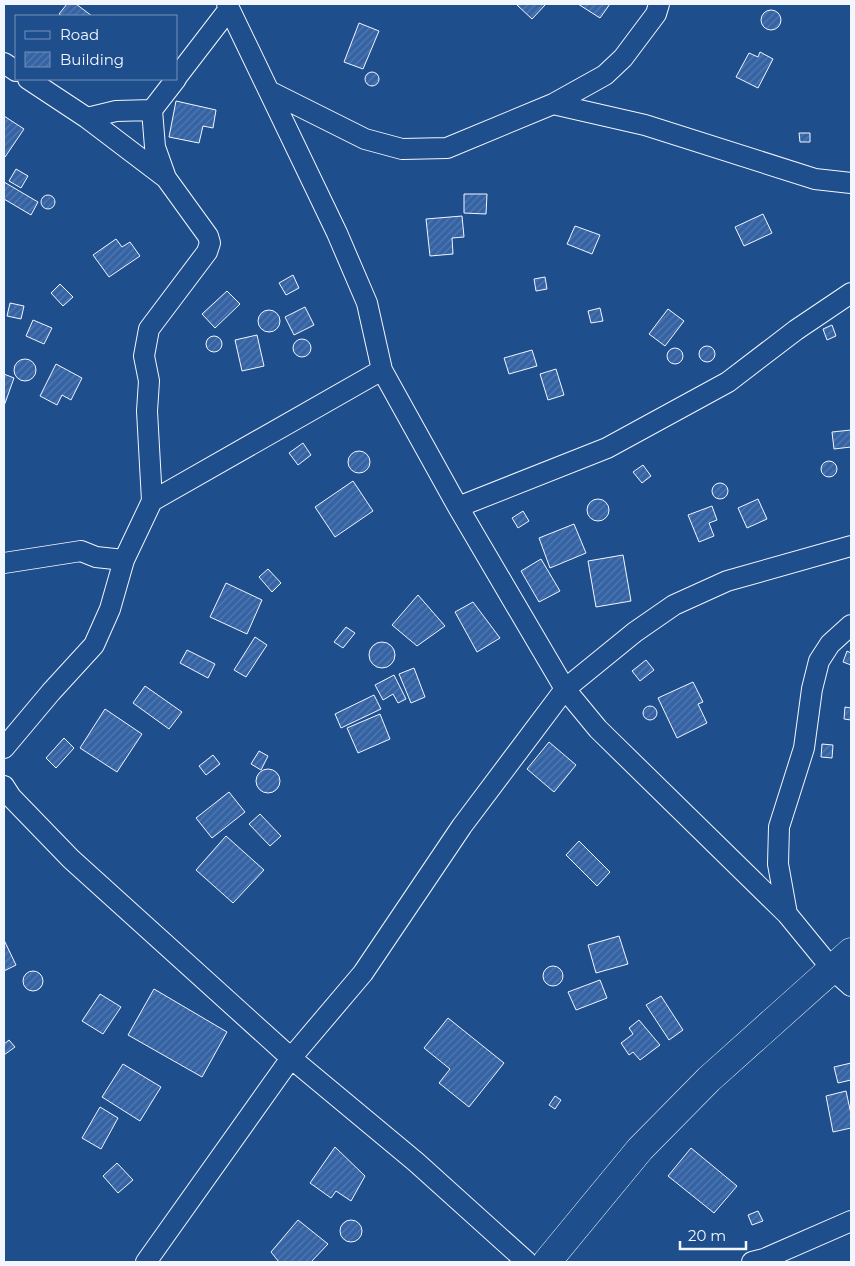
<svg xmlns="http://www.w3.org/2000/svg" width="855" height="1266" font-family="Montserrat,sans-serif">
<defs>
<pattern id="building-hatch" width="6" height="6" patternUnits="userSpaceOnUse" patternTransform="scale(1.25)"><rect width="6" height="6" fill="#3563a3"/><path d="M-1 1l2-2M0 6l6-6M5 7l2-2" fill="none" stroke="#537ab1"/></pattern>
</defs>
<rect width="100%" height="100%" fill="#1f4e8c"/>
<!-- building -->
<path fill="url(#building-hatch)" stroke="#f2f6ff" d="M67 4H76L92 16H62L59 14Z
M518 4H546L532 19 517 5Z
M578 4H610L600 18Z
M761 20a10 10 0 1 1 20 0a10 10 0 1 1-20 0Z
M359 23 379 31 363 69 344 62Z
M760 52 773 59 758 88 736 77 749 53 758 57Z
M365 79a7 7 0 1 1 14 0a7 7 0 1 1-14 0Z
M176 101 216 110 213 128 203 126 199 143 169 137Z
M4 116 24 129 5 157 4 156Z
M799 133H810V142H800Z
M16 169 28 176 21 188 9 181Z
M4 182 38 202 31 215 4 199Z
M464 194H487L486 214 464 213Z
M41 202a7 7 0 1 1 14 0a7 7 0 1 1-14 0Z
M763 214 772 233 744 246 735 227Z
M462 216 464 237 452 238 453 254 430 256 426 219Z
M575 226 600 235 592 254 567 244Z
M116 239 122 247 130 242 140 256 109 277 93 255Z
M293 275 299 288 286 295 279 283Z
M545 277 547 289 536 291 534 279Z
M60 284 73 297 63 306 51 293Z
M227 291 240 304 215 328 202 314Z
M10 303 24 306 21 319 7 316Z
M305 307 314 325 294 335 285 317Z
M600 308 603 321 591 323 588 311Z
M668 309 684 321 665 346 649 334Z
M258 321a11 11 0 1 1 22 0a11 11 0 1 1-22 0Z
M33 320 52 328 44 344 26 336Z
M832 325 836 336 827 340 823 329Z
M257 335 264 366 242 371 235 340Z
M206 344a8 8 0 1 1 16 0a8 8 0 1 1-16 0Z
M293 348a9 9 0 1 1 18 0a9 9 0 1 1-18 0Z
M699 354a8 8 0 1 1 16 0a8 8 0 1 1-16 0Z
M667 356a8 8 0 1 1 16 0a8 8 0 1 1-16 0Z
M532 350 537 366 509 374 504 358Z
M14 370a11 11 0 1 1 22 0a11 11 0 1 1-22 0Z
M56 364 82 378 71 400 62 395 57 405 40 396Z
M556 369 564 395 548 400 540 374Z
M4 374 14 378 4 406Z
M851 430V447L834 449 832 432Z
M303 443 311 455 298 465 289 453Z
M348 462a11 11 0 1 1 22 0a11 11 0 1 1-22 0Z
M821 469a8 8 0 1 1 16 0a8 8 0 1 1-16 0Z
M643 465 651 476 642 483 633 472Z
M353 481 373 511 335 537 315 507Z
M712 491a8 8 0 1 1 16 0a8 8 0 1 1-16 0Z
M758 499 767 519 747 528 738 508Z
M587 510a11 11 0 1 1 22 0a11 11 0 1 1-22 0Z
M712 506 717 520 709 523 714 536 699 542 688 515Z
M523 511 529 521 518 528 512 518Z
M574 524 586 553 550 568 539 538Z
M623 555 631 601 596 607 588 561Z
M541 559 560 591 539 602 521 571Z
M268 569 281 583 272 592 259 577Z
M226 583 262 600 247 634 210 617Z
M418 595 445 626 417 646 392 625Z
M473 602 500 638 477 652 455 612Z
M346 627 355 633 343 648 334 642Z
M255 637 267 645 246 677 234 670Z
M369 655a13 13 0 1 1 26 0a13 13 0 1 1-26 0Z
M187 650 215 664 208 678 180 663Z
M847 651 851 653V665L843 662Z
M646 660 654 670 640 681 632 671Z
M414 668 425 697 411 703 399 674Z
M394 675 406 699 398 703 393 694 383 700 375 685Z
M693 682 703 702 698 704 707 723 677 738 658 698Z
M145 686 182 712 169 729 133 703Z
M374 695 381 709 341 728 335 714Z
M643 713a7 7 0 1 1 14 0a7 7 0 1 1-14 0Z
M845 707 851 708V720L844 719Z
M105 709 142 734 117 772 80 748Z
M380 714 390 739 358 753 347 728Z
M64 738 74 748 56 768 46 758Z
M549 742 576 765 554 792 527 769Z
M822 744 833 745 832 758 821 757Z
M259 751 268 756 261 770 251 764Z
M213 755 220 764 206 775 199 766Z
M256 781a12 12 0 1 1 24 0a12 12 0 1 1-24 0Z
M229 792 245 812 212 838 196 818Z
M260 814 281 836 270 846 249 824Z
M226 836 264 870 233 903 196 870Z
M579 841 610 872 597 886 566 855Z
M619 936 628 964 596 973 588 945Z
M4 940 16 965 4 971Z
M543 976a10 10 0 1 1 20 0a10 10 0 1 1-20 0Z
M23 981a10 10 0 1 1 20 0a10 10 0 1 1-20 0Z
M600 980 607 998 576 1010 568 992Z
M154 989 227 1032 202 1077 128 1035Z
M100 994 121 1007 103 1034 82 1021Z
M661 996 683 1030 669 1040 646 1005Z
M448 1018 504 1063 469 1107 439 1083 450 1069 424 1048Z
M639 1020 660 1045 640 1060 633 1052 629 1055 621 1043 633 1034 629 1028Z
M9 1040 15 1047 4 1055V1044Z
M851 1063V1080L838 1083 834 1067Z
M123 1064 161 1087 140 1121 102 1097Z
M846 1091 851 1114V1128L833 1132 826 1096Z
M555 1096 561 1100 555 1109 549 1105Z
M100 1107 118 1118 101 1149 82 1138Z
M335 1147 365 1176 351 1201 336 1191 331 1198 310 1183Z
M691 1148 737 1186 714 1213 668 1176Z
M117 1163 133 1180 118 1193 103 1176Z
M758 1211 763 1221 752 1225 748 1215Z
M298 1220 328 1244 311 1262H279L271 1252Z
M340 1231a11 11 0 1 1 22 0a11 11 0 1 1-22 0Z"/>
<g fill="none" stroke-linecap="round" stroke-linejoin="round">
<defs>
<path id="street" d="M227 4 337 233 367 303 382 370 458 507 565 689 598 729 787 914 832 969 851 986
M4 63 16 71
M176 78 229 9
M28 79 87 118 116 111 152 110 176 79
M269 91 365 139 402 149 447 148 553 104 605 75 623 58 656 14 659 4
M553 104 645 125 815 179 851 183
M87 118 166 178
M152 501 147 411 149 381 144 356 149 329 207 252 210 243 208 236 166 178 155 147 152 110
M458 507 607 448 728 382 796 330 851 293
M4 563 81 551 96 557 124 560
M4 748 51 692 94 645 110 609 124 560 152 501 382 370
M4 786 11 797 71 859 291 1058 416 1162 527 1262
M787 914 778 864 779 827 804 748 812 689 819 661 830 644 851 625
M146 1262 291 1058 363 973 462 826 565 689 635 632 674 605 727 581 851 546
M752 1262 764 1259 851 1221"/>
<path id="secondary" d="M547 1262 640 1149 709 1079 851 952"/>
</defs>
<!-- street casing -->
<use href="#street" stroke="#f2f6ff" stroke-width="22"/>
<!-- secondary casing -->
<use href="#secondary" stroke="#f2f6ff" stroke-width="29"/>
<!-- street -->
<use href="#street" stroke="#1f4e8c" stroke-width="20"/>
<!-- secondary -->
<use href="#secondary" stroke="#1f4e8c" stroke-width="28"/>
</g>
<!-- border -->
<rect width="855" height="1266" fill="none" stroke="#f2f6ff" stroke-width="10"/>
<!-- legend -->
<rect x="15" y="15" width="162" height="65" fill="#1f4e8c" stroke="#7391ba"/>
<rect x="25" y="31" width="25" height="8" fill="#1f4e8c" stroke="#7391ba"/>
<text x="60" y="40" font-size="15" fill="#f2f6ff">Road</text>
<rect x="25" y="52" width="25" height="15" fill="url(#building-hatch)" stroke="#7391ba"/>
<text x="60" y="65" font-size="15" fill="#f2f6ff">Building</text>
<!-- scale -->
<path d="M680 1241v8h66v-8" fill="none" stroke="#f2f6ff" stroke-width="2.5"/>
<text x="688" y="1241" font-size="15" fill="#f2f6ff" stroke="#1f4e8c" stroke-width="4" paint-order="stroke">20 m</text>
</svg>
